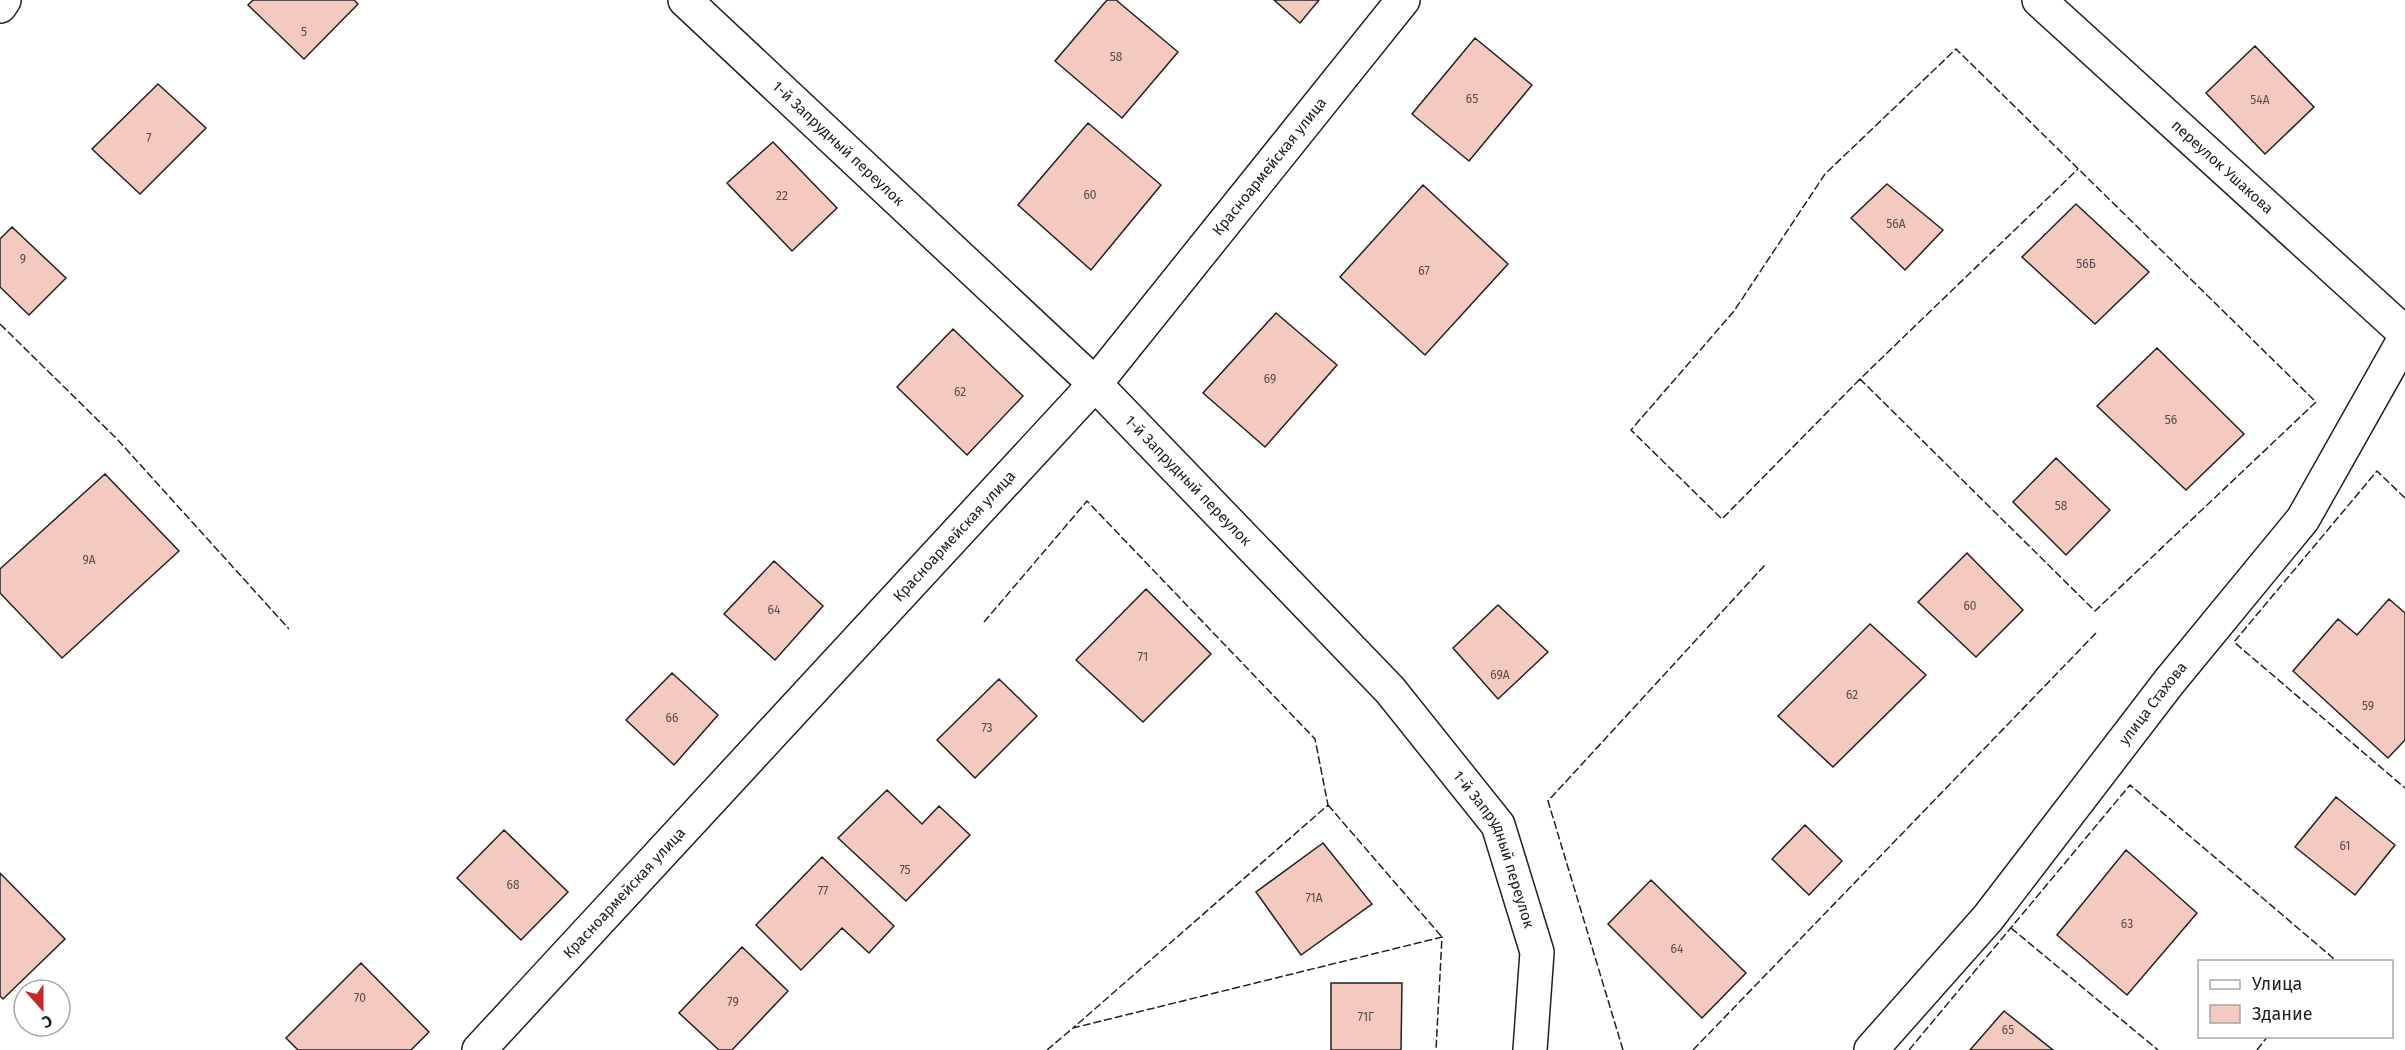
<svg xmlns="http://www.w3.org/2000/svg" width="2405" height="1050" font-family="'Fira Sans',sans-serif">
<rect width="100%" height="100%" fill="#fff"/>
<!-- building -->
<path fill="#f3c9c0" stroke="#222" stroke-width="1.5" d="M253 0H354L358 4 304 59 248 5Z
M1107 0H1116L1178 52 1122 118 1055 61Z
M1274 0H1319L1300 23Z
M1475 38 1532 85 1469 161 1412 114Z
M2255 46 2314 107 2265 154 2206 93Z
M158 84 206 128 140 194 92 149Z
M1088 123 1161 185 1091 270 1018 205Z
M773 142 837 208 792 251 727 183Z
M1887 184 1943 230 1905 270 1851 218Z
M1423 185 1508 264 1425 355 1340 277Z
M2076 204 2149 272 2095 324 2022 257Z
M12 227 66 278 29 315 0 287V239Z
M1276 313 1337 365 1265 447 1203 393Z
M953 329 1023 396 967 455 897 387Z
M2157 348 2244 434 2186 490 2097 406Z
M2056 458 2110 510 2066 555 2013 502Z
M105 474 179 551 62 658 0 593V569Z
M1967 553 2023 610 1976 657 1918 602Z
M774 561 823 606 775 660 724 614Z
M1146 589 1211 654 1143 722 1076 660Z
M2389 599 2405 613V740L2388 758 2293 671 2338 619 2357 635Z
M1498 605 1548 652 1498 699 1453 648Z
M1870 624 1926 675 1833 767 1778 716Z
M672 673 718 715 674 765 626 720Z
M999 679 1037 716 975 778 937 740Z
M887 790 922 824 939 806 970 835 906 901 838 838Z
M2336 797 2395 845 2355 895 2295 847Z
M1805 825 1842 861 1809 895 1772 859Z
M504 830 568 892 521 940 457 878Z
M1323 843 1372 904 1301 955 1256 892Z
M2126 850 2197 913 2127 995 2057 935Z
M822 857 894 926 869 953 842 928 801 970 756 925Z
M0 873 65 939 3 999 0 996Z
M1651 880 1746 973 1702 1018 1608 924Z
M742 947 788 991 732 1050H719L679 1013Z
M361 963 429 1032 411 1050H298L286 1038Z
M1331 983H1402L1401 1050H1331Z
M2004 1011 2053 1050H1970Z"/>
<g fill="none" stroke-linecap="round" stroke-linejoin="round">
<defs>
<g id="street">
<path id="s1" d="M2039 0 2405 333"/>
<path d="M0 6 4 0"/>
<path id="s2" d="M479 1050 1095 384 1403 0"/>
<path id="s3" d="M1871 1050 1988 918 2169 682 2303 519 2405 338"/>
</g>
<g id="secondary">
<path id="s4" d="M685 0 1095 384 1390 690 1498 825 1537 952 1530 1050"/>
</g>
</defs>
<!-- street casing -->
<use href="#street" stroke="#222" stroke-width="36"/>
<!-- secondary casing -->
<use href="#secondary" stroke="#222" stroke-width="36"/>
<!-- street -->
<use href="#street" stroke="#fff" stroke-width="33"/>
<!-- secondary -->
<use href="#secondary" stroke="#fff" stroke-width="33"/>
<!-- fence -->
<path stroke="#222" stroke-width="1.5" stroke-dasharray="8 3" stroke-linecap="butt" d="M0 324 117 439 289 629
M1860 379 1722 519 1631 430 1734 311 1825 174 1956 49 2316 402 2095 611 1860 379 2078 169
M2405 498 2377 471 2234 642 2405 788
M984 622 1087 501 1315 739 1328 805 1073 1028
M1328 805 1442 937
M2011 928 2158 1050
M1047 1050 1073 1028 1442 937 1436 1050
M1623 1050 1548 801 1765 565
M1693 1050 2096 633
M1909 1050 2130 785 2333 958 2330 962
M2257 1050 2268 1036"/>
</g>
<g text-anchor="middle" stroke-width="4.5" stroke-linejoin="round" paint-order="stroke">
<!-- number labels -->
<g font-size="12" fill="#564c4a">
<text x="304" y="36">5</text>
<text x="1116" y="61">58</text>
<text x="1472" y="103">65</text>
<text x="2260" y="104">54А</text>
<text x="149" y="142">7</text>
<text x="1090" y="199">60</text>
<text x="782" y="200">22</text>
<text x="1896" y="228">56А</text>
<text x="23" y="263">9</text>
<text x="2086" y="268">56Б</text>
<text x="1424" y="275">67</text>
<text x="1270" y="383">69</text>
<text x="960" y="396">62</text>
<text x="2171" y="424">56</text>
<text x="2061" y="510">58</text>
<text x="89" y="564">9А</text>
<text x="1970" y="610">60</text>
<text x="774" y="614">64</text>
<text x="1143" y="661">71</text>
<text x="1500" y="679">69А</text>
<text x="1852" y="699">62</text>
<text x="2368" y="710">59</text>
<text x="672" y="722">66</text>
<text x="987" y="732">73</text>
<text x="2345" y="850">61</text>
<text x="905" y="874">75</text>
<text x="513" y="889">68</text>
<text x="823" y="895">77</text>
<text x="1314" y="902">71А</text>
<text x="2127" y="928">63</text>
<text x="1677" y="953">64</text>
<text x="360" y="1002">70</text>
<text x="733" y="1006">79</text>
<text x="1366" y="1021">71Г</text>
<text x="2008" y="1034">65</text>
</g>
<!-- street labels -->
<g font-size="15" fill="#222" stroke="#fff">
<text dy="5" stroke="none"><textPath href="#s4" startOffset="210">1-й Запрудный переулок</textPath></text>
<text dy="5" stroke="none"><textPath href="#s1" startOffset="248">переулок Ушакова</textPath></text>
<text dy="5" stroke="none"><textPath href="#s2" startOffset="1186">Красноармейская улица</textPath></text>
<text dy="5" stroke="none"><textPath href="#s4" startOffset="696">1-й Запрудный переулок</textPath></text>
<text dy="5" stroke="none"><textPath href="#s2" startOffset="700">Красноармейская улица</textPath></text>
<text dy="5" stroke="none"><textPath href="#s3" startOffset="447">улица Стахова</textPath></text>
<text dy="5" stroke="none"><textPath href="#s4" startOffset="1180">1-й Запрудный переулок</textPath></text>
<text dy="5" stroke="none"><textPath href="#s2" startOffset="214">Красноармейская улица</textPath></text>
</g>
</g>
<!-- legend -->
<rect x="2198" y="960" width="195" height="78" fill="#ffffff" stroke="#a7a7a7" stroke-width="1.5"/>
<rect x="2210" y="980" width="30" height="9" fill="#ffffff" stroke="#a7a7a7" stroke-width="1.5"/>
<text x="2252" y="990" font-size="18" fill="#222222">Улица</text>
<rect x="2210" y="1005" width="30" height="18" fill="#f3c9c0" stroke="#a7a7a7" stroke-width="1.5"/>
<text x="2252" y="1020" font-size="18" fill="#222222">Здание</text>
<!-- north arrow -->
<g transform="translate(42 1008) rotate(159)"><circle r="28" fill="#ffffff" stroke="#a7a7a7" stroke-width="1.5"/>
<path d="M0-4.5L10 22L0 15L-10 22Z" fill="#c62828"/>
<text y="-9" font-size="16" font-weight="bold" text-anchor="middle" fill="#222222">С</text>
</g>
</svg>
